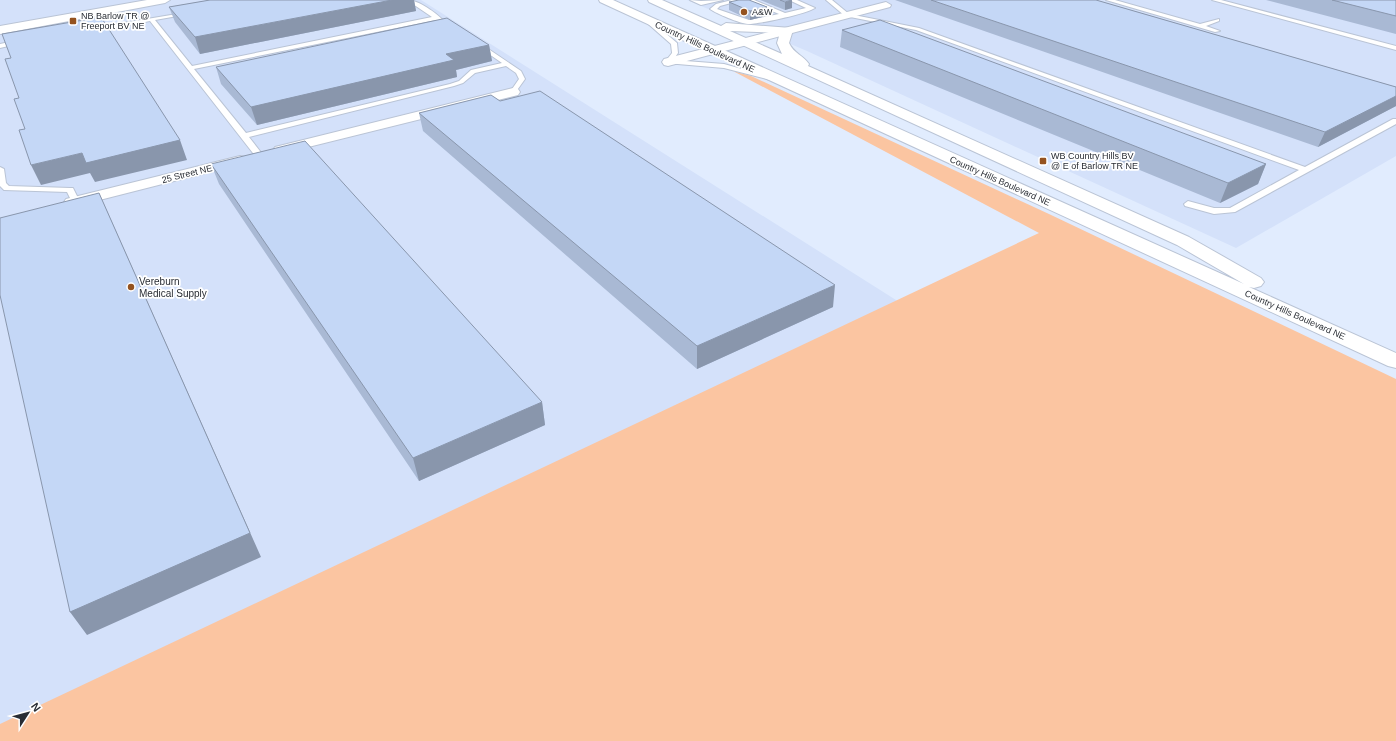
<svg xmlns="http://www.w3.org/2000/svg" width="1396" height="741" font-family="Helvetica,sans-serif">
<rect width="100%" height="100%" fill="#e1ecfe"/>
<!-- built -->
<path fill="#d4e1fa" d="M0 0H421L896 300 1396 741H0Z
M687 0H1396V156L1236 248 807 51Z"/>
<!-- green -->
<path fill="#fbc5a1" d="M733 71 751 76 1049 214 1396 379V741H0V724L1039 233Z"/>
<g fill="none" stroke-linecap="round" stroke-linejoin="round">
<defs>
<path id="lane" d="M407 0C419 0 436 13 444 21L441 23 436 20 194 69 246 133 450 84 459 81 471 70 502 63 476 45V43L478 42 521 71 525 79 515 93 510 92 519 79 516 73 506 66 475 73 463 83 454 86 249 137 263 155 259 157H256L150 21 93 32 90 30 93 28 189 12V14L155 20 192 66 432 17Z
M690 0 701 1 723 0 701 5Z
M732 0H742L720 6 717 9 749 20 779 14 746 0H754L785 13 806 8 789 0H797L815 8C806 14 759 24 748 24 739 23 717 14 710 9L716 4Z
M826 0H832L849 14 919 28 1305 167 1393 119H1396V124L1235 212 1214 214 1185 206 1184 204 1188 201 1214 208H1230L1299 170 916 30 845 16Z
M1106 0H1115L1200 24 1219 19V21L1206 26 1220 31 1215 32Z
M1212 0H1221L1396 46V50Z
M646 20H650L677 43 678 53 673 60 724 64 774 78 771 80 724 68 666 63 665 62 672 53 671 44 646 22Z
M19 40 22 42 21 43 0 48V44Z
M0 167 4 169 6 183 9 186 70 188H73L80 202 76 205 73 204 67 192 4 190 0 186Z"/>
<path id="street" d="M886 2 891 5 890 7 668 66 664 65 662 62 664 59Z
M513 88 518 89 520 92 518 95 280 154 275 153 273 150 275 147Z
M240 156 245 157 247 160 245 163 72 207 66 205 64 202 66 199Z"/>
<path id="secondary" d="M147 0H170L165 3 0 34V26Z
M599 0H613L1244 284 1177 245 649 2 648 0H662L721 26 726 23 791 28 793 30 789 43C794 54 803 55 809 64L808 66 1189 237 1261 278 1264 282 1261 286 1254 288 1249 287 1396 353V368L1388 366 600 2ZM730 31 780 33 777 43 782 54Z"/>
</defs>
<!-- lane casing -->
<use href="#lane" stroke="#bac4d5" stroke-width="2"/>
<!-- street casing -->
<use href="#street" stroke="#bac4d5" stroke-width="2"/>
<!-- secondary casing -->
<use href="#secondary" stroke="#bac4d5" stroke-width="2"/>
<!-- lane -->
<use href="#lane" fill="#fff" fill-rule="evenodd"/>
<!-- street -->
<use href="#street" fill="#fff" fill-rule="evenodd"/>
<!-- secondary -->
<use href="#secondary" fill="#fff" fill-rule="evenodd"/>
</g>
<!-- wall -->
<path fill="#a9b9d4" d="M210 0H414L416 11 200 54 175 22 169 7Z
M760 0H791L792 8 785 10Z
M895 0H1096L1396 87V106L1318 147Z
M1266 0H1396V34Z
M729 2 767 7 766 16 750 20 729 10Z
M842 30 1266 164 1258 184 1220 203 840 47Z
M489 45 492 61 456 70 457 77 257 125 221 84 216 67Z
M500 101 833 307 697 369 423 131 419 113Z
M211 164 542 402 545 425 419 481 219 184Z"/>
<!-- shaded-wall -->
<path fill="#8996ac" d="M392 0H414L416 11 200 54 195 37Z
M792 0V8L785 10V2Z
M767 7 766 16 750 20V11Z
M489 45 492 61 456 70 457 77 257 125 251 107 446 54Z
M1396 96V106L1318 147 1325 132Z
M180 140 187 160 95 182 90 173 41 185 31 165 82 153Z
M1266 164 1258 184 1220 203 1228 183Z
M99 193 261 557 87 635 70 612Z
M835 285 833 307 697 369V346Z
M542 402 545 425 419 481 413 458Z"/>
<!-- building -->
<path fill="#c4d7f6" stroke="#8996ac" d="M210 0H392L195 37 169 7Z
M739 0H749L767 7 750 11 729 2Z
M780 0H792L785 2Z
M931 0H1096L1396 87V96L1325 132Z
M1332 0H1396V16Z
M101 17 180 140 86 163 82 153 31 165 19 130 25 129 14 99 19 98 5 59 11 58 2 34Z
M447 18 489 45 446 54 454 60 251 107 216 67Z
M880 20 1266 164 1228 183 842 30Z
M540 91 835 285 697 346 419 113 491 95 500 101Z
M305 141 542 402 413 458 211 164Z
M99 193 250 533 70 612 0 295V218Z"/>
<!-- markers -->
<g fill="#94521f" stroke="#fff" stroke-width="1.5">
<circle cx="744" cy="12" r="4"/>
<rect x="69" y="17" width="8" height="8" rx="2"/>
<rect x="1039" y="157" width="8" height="8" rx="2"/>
<circle cx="131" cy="287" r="4"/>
</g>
<g text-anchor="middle" stroke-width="3.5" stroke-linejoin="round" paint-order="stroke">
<!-- far-poi labels -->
<g font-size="9" fill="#292d34" stroke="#fff" text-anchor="start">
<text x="752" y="15">A&amp;W</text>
<text x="81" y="19">NB Barlow TR @<tspan x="81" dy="10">Freeport BV NE</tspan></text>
<text x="1051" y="159">WB Country Hills BV<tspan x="1051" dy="10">@ E of Barlow TR NE</tspan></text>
</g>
<!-- far-street labels -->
<g font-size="9" fill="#292d34" stroke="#fff">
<text transform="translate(705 47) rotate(25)" y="3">Country Hills Boulevard NE</text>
<text transform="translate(187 174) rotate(-14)" y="3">25 Street NE</text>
<text transform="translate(1000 181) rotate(24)" y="3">Country Hills Boulevard NE</text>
<text transform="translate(1295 315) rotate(24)" y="3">Country Hills Boulevard NE</text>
</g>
<!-- poi labels -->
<g font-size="10" fill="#292d34" stroke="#fff" text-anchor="start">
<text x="139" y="285">Vereburn<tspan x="139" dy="12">Medical Supply</tspan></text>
</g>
</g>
<!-- north arrow -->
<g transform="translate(28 713) rotate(54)" stroke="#ffffff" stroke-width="3" paint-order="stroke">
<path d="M0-3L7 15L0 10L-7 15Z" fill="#292d34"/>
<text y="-6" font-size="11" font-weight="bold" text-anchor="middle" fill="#292d34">N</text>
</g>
</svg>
